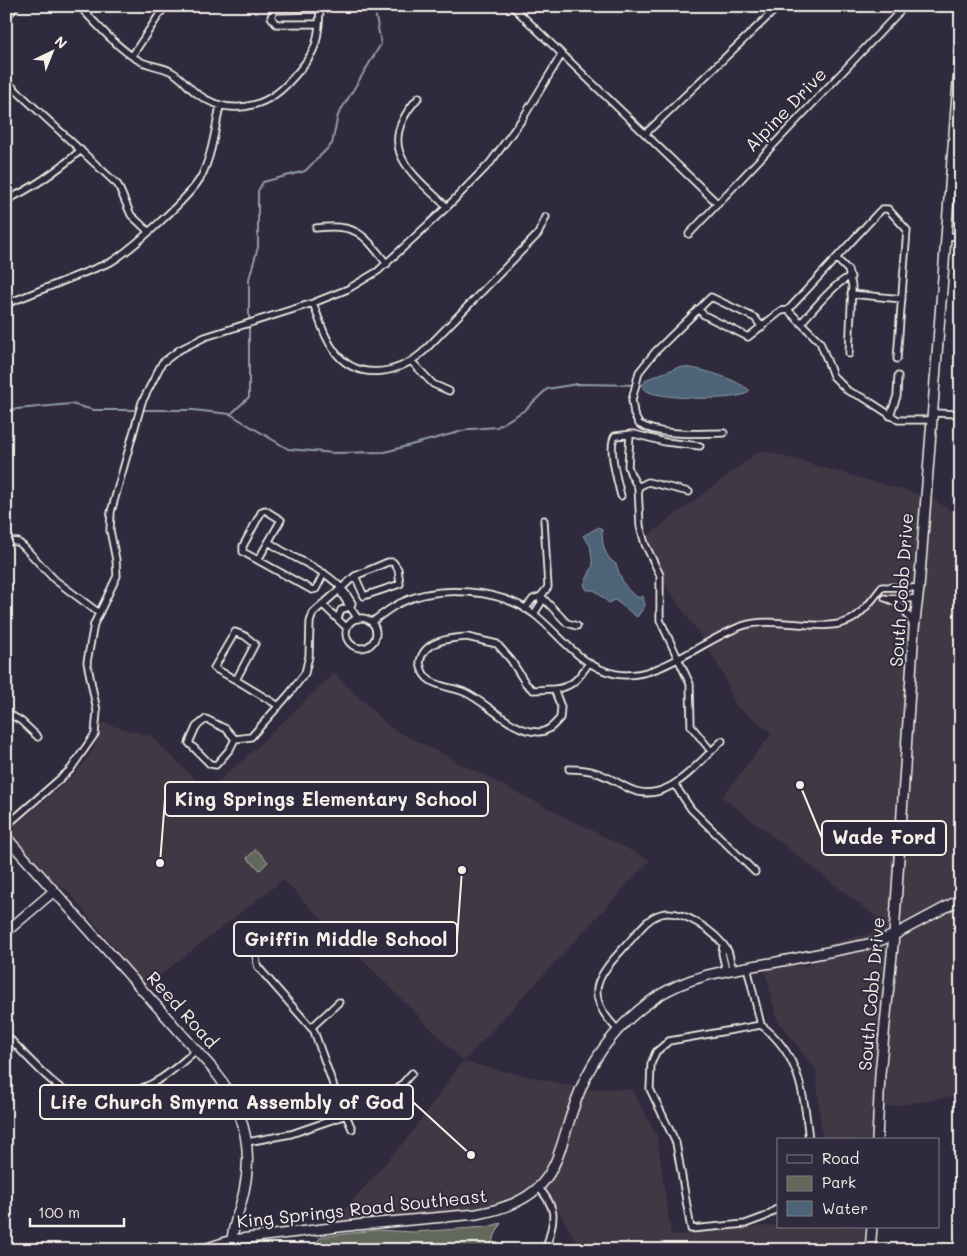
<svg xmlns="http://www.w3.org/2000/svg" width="967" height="1256" font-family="Mali,sans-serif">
<rect width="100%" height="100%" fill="#2f2a3d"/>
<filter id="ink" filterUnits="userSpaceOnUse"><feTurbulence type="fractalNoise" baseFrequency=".02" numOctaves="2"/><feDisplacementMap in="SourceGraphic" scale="10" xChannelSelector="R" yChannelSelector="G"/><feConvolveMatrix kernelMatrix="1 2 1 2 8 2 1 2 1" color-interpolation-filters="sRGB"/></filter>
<g filter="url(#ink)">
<!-- built -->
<path fill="#403745" d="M761 450 932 498 961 517V1095L881 1108 878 1140H822L816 1070 777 1020 763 963 807 966 830 944 871 933 881 921 722 797 772 733 736 706 722 672 700 635 657 573 647 536Z
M334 673 391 728 650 860 463 1062 586 1089H632L657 1136 671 1235 778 1225V1227H870L867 1250H581L540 1179 526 1192 504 1202 457 1214 330 1226 409 1136 463 1061 283 880 146 986 68 891 52 880 10 832 12 828 73 776 83 764 93 750 103 723 150 736 207 790 243 760Z"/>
<!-- green -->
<path fill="#62695b" stroke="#abada2" d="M256 849 268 862 260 870 247 858Z
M501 1223 488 1250H309L321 1237 376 1230 414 1232 487 1227Z"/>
<!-- water -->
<path fill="#4d6378" stroke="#909ca5" d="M679 367C698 367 734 378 749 390L748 392C740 402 659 399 647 391 645 390 643 387 642 385L647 379Z
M599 527 602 530C602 543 604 557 616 564 621 578 624 590 639 598L643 596 645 606 637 617 615 600 609 603 594 590H587L584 585 593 565 590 545 583 536Z"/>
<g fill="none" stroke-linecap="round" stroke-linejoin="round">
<!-- stream -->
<path stroke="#909ca5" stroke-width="2" d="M6 410 71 404 94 410H193L230 414 288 449 334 453 385 452 470 429 497 427 525 410 547 389 577 384 642 385
M231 414 249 397V279L258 247V191L263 182 305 171 332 144 338 115 381 44 374 6"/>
<defs>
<path id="street" d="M79 6C97 24 116 47 138 60 148 66 160 66 170 71 181 76 187 86 196 93 228 117 265 109 290 81 316 53 319 44 320 6
M512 6 718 204
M932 6 961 8
M6 18 16 6
M319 24H276L271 17 274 10H279L320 9
M132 56 165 6
M6 81 118 185 131 215 149 232
M419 97C373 147 410 172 447 207
M645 134 779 6
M6 200C34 188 58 170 81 150
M316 228C357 223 363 234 387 264
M689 234 905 6
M946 236 961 237
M836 258 848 270 852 286 849 354
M851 294 902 299
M313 303C319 318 323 335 333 349 355 382 397 375 423 352L538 234 546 217
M6 304 111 262C132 249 190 197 201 177 212 155 215 130 220 106
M698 309 704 315 748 337 781 311 788 310 820 342 833 376 848 391 864 398 898 420H932
M788 310 876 215 882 209H888L907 230 897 359
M801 323C811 312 839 278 851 277
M412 362 433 384 449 391
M932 413 961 414
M890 416 897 396 898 376
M724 433C698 433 663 437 639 424L634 414 632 400 639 372 655 352 711 297 755 318 762 327
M630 434 628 466 631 475 638 487 640 526 645 544 660 575V620L690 684 691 726 711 751
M638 487 648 482 689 492
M621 496C618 483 607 447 615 436L634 434 665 442 700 446
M6 541 18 542 24 547 55 580 99 613
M269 542C297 563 334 569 352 603L351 606
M258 560 281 520 265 510 262 511 243 546V552L312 590 316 589 324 573
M388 562H393L398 569 400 584 364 596 355 576Z
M341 588 342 595 358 619
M541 596 567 623 577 626
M885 598C901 603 907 611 913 626
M891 598 918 599
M322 604 347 628
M525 609 533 599 541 596
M534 614 541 603V596L548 587 544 520
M338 618 341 610 351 606
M346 633a15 15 0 1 1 30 0a15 15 0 1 1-30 0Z
M372 622C381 615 390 608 400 603 438 584 500 589 534 614 561 635 580 667 616 674 657 682 704 639 742 626 776 614 827 636 854 618 865 610 874 598 882 587L919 588
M235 632 245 636 255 644 236 680 214 668Z
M467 637 497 644 511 660 526 684 533 690 554 689 561 707 560 718C554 725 548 732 538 732 510 731 489 703 464 692 454 688 441 687 431 681 424 677 421 670 420 662 423 641 449 638 467 637Z
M236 680 279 706
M554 689C572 688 579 678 589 663
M6 712 21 721 38 737
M206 719 226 729 235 739 230 749 216 765 210 764 189 743 196 727Z
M235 739 251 737 290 693 305 673 309 656 310 622 313 613 355 576
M569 769C595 769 604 775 626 787 665 809 696 764 722 741
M675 785 691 809 755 872
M6 826 70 770 95 734 97 711 87 662 94 624 117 576 116 560 110 530 111 512 142 402 162 363 179 350 205 337 313 303 348 289 378 271 447 207 490 163 523 118 562 54
M272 935C262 945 252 951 258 967L314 1031 335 1090 352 1129
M723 946 722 953 726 971
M747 967 761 1025
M312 1027 339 1002
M618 1030C580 992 599 975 629 942 638 932 647 918 661 914 683 908 717 933 728 951 730 957 731 964 733 970
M6 1035C23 1052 57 1092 79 1098 99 1104 143 1090 160 1079 173 1071 185 1060 196 1050
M247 1142 291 1134 387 1101 412 1073
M539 1188C561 1213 552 1222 546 1250
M778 1208 764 1217 745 1224 691 1229 676 1143 650 1089 651 1064 656 1052 669 1041 761 1025C800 1054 804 1095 809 1140"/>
<path id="secondary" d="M6 837 212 1068C242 1104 254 1145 244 1191 241 1207 233 1224 232 1240
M6 932 54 891
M201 1250 232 1240 356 1225 477 1214C571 1197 552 1146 586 1077 601 1046 626 1018 655 998 690 974 735 969 777 962 809 956 842 949 874 943L894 935 961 899"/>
<path id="primary" d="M877 1140 880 1074 894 935 914 629 919 588 961 43
M870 1250 872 1227"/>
</defs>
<!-- street casing -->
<use href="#street" stroke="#f4f1e8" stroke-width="9"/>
<!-- secondary casing -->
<use href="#secondary" stroke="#f4f1e8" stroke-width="12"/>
<!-- primary casing -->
<use href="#primary" stroke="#f4f1e8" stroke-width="12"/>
<!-- street -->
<use href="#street" stroke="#2f2a3d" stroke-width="5.5"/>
<!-- secondary -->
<use href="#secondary" stroke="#2f2a3d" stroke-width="9"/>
<!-- primary -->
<use href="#primary" stroke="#2f2a3d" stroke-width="9"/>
</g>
</g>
<g text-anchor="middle" stroke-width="4" stroke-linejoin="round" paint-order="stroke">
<!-- street labels -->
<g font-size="18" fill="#f4f1e8" stroke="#2f2a3d">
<text transform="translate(786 110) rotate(-46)" y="6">Alpine Drive</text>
<text transform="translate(902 590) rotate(-86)" y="6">South Cobb Drive</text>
<text transform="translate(872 994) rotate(-85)" y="6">South Cobb Drive</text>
<text transform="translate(182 1010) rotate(48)" y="6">Reed Road</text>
<text transform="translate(362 1209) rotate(-6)" y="6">King Springs Road Southeast</text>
</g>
</g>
<!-- callouts -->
<path fill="none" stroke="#f4f1e8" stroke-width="2" d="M160 863L165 799M800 785L822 838M462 870L457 939M471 1155L413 1102"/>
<g fill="#f4f1e8" stroke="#2f2a3d" stroke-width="2">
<circle cx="160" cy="863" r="5"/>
<circle cx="800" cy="785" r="5"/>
<circle cx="462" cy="870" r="5"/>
<circle cx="471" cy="1155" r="5"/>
</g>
<g fill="#2f2a3d" stroke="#f4f1e8" stroke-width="2">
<rect x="165" y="782" width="323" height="34" rx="5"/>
<rect x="822" y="821" width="124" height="34" rx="5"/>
<rect x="234" y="922" width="223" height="34" rx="5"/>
<rect x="40" y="1085" width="373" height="34" rx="5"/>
</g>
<g font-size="19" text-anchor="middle" font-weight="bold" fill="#f4f1e8">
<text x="326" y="806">King Springs Elementary School</text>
<text x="884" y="844">Wade Ford</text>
<text x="346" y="946">Griffin Middle School</text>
<text x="227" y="1109">Life Church Smyrna Assembly of God</text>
</g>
<!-- margin -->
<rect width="967" height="1256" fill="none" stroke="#2f2a3d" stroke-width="25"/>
<rect x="12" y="12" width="942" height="1231" fill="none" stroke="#f4f1e8" stroke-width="2" filter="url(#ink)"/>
<!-- legend -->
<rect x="777" y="1138" width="162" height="90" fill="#2f2a3d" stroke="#7e7a81"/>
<rect x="787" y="1155" width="25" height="8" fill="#2f2a3d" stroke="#7e7a81"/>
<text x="822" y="1164" font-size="15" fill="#f4f1e8">Road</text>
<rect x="787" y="1176" width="25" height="15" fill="#62695b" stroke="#7e7a81"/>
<text x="822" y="1188" font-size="15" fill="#f4f1e8">Park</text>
<rect x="787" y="1201" width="25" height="15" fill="#4d6378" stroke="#7e7a81"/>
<text x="822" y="1214" font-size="15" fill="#f4f1e8">Water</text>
<!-- north arrow -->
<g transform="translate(52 52) rotate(43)" stroke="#2f2a3d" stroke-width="4" paint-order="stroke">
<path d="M0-4L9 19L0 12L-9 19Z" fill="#f4f1e8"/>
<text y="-8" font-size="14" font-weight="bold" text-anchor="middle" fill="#f4f1e8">N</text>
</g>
<!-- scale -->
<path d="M30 1218v8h94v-8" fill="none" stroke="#f4f1e8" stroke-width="2.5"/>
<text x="38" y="1218" font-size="15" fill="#f4f1e8" stroke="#2f2a3d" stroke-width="4" paint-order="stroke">100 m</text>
</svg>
